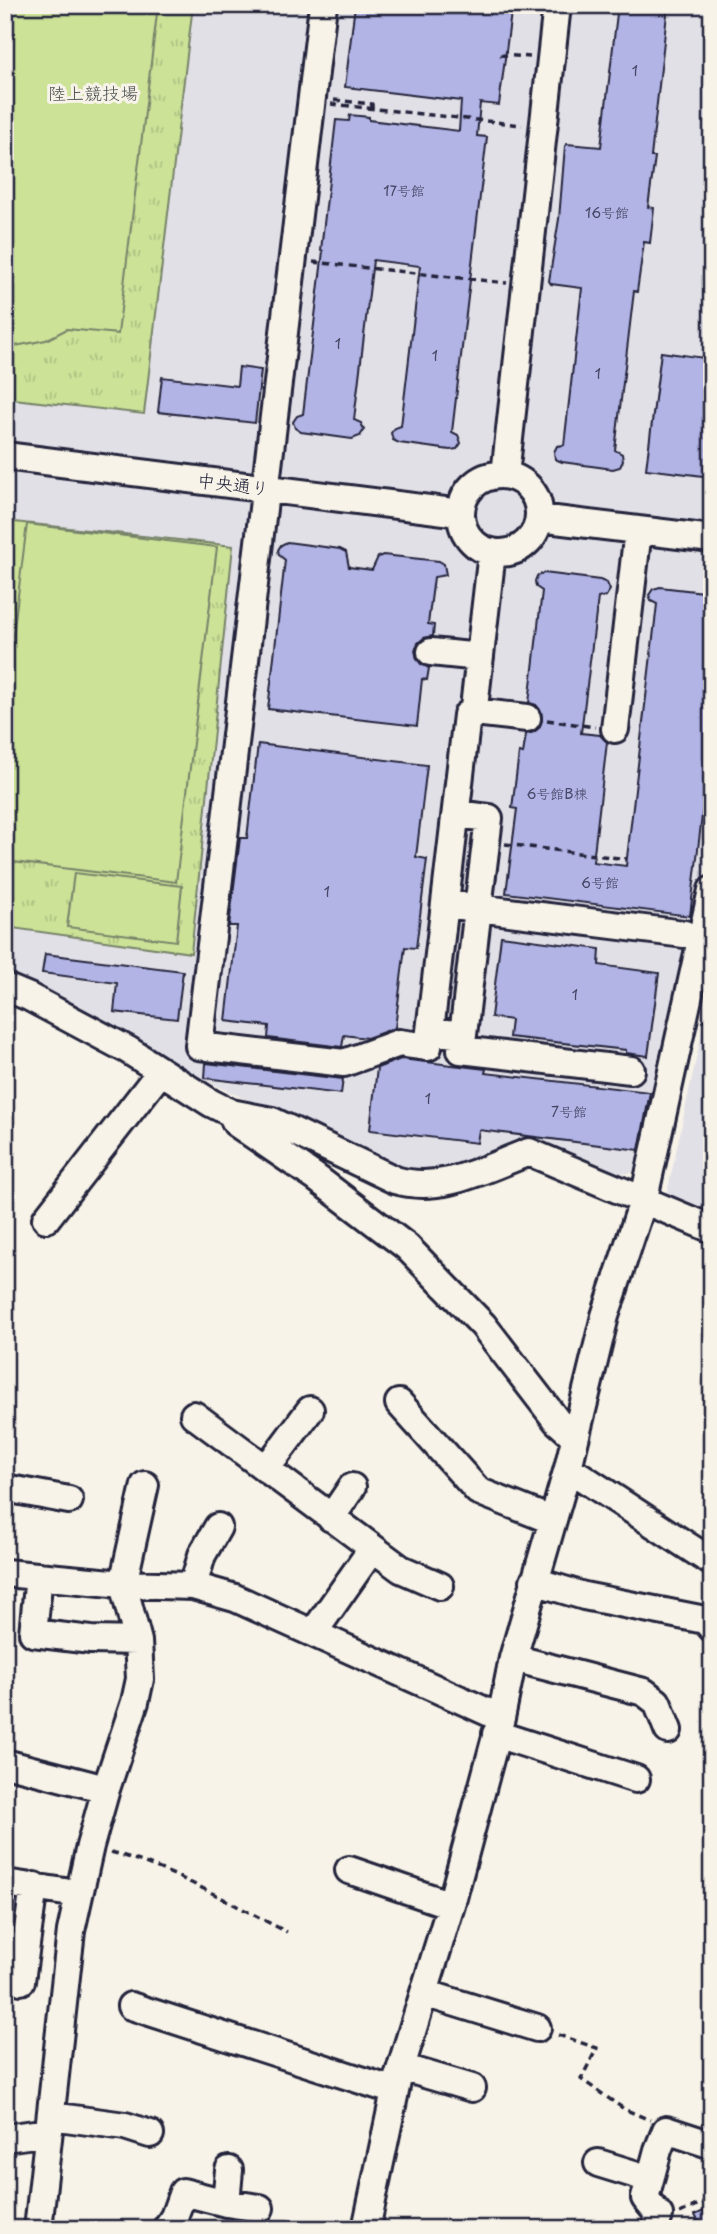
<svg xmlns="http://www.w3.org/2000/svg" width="717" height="2234" font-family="'Playpen Sans','Klee One',sans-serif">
<defs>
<pattern id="park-tufts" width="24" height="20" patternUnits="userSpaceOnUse" patternTransform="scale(1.75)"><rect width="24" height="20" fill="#cbe297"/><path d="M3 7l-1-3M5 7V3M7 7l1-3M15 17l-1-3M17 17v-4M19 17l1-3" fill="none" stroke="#aec283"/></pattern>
</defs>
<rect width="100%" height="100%" fill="#f7f3e8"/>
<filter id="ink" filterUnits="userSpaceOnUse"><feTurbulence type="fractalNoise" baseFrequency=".0143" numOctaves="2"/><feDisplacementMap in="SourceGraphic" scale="14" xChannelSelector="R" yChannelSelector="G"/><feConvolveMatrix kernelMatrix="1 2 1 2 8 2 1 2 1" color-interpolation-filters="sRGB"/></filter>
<g filter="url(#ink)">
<!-- built -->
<path fill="#e2e0e7" d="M5 5H712V836L642 1166 631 1173 617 1174 532 1146 422 1176 371 1158 183 1070 5 976Z
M712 985V1222L666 1198Z"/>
<!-- park -->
<path fill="url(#park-tufts)" stroke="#768269" stroke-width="2" d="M5 5H193L144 414 5 398Z
M5 521 233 546 191 953 5 927Z"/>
<!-- pitch -->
<path fill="#cbe297" stroke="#768269" stroke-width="2" d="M5 5H158L118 334 67 329 46 340 5 348Z
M27 524 217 547 176 882 5 861V699Z
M74 873 182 886 176 941 67 927Z"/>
<!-- building -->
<path fill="#b2b4e5" stroke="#22223b" stroke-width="2" d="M355 5H512L499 105 480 103 477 136 487 137 452 432 458 435 461 443 457 449 450 450 399 443 393 440 391 433 395 428 401 426 420 266 373 260 354 420 361 423 364 430 360 436 352 439 301 432 295 428 293 422 297 416 303 414 323 251 321 250 336 120 349 121 350 115 369 117V120L459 131 461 101 345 87Z
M618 5H668L651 157H655L648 207 654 208 650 243 644 242 637 292 634 291 615 450 622 454 623 461 620 467 613 469 562 462 555 459 554 452 557 446 564 445 582 288 551 284 549 281 559 219 565 146 567 144 601 147Z
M661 352 712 359V477L646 469Z
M239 367 261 370 255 423 158 412 162 377 237 386Z
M287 542 340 549 346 552 349 567 372 570 378 557 383 555 439 561 444 564 446 575 434 577 428 624 434 625 433 636 424 638 418 643 415 650 417 659 421 664 429 668 427 680 422 679 417 726 268 709 285 560 279 555 278 550 281 545Z
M544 573 600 580 607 583 610 590 606 596 598 598 581 733 600 735 607 742 593 862 626 866 657 604 651 601 649 595 653 589 660 587 712 593V732L690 916 506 893 517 809 512 808 519 753 523 754 526 734 534 732 539 728 542 720 541 711 536 705 529 703 542 591 536 587 535 581 537 576Z
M258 744 427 765 416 857 427 859 416 948 405 947 395 1028 367 1038 344 1035 342 1047 268 1038 269 1026 226 1021 237 926H229L240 838H247Z
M501 936 600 949 599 965 659 973 648 1056 626 1053V1050L509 1037 511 1020 491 1017Z
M45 954 183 971 177 1019 114 1012 117 983 42 973Z
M401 1059 486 1069 485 1073 650 1092 639 1150 479 1130 477 1143 370 1130 377 1068Z
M206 1063 343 1079 341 1094 205 1078Z
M712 2207V2229H702L695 2215Z"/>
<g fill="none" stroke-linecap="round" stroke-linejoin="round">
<defs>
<path id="minor" d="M323 5 199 1046 344 1063 399 1043 428 1047 430 1031
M5 456 461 513
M505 475 557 5
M461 514a39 39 0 1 1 78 0a39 39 0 1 1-78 0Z
M539 518 712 539
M431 652 480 657
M474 712 527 718
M615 729 638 530
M456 814 489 818 478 908 684 934
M445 904 478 908 463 1035 430 1031 467 715 473 716 492 552
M5 987 29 997 128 1050 211 1103 231 1113 272 1121 395 1180C442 1194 486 1168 529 1152L712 1229
M463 1035 461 1050 631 1070
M231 1113 236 1123 315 1177 407 1247 483 1325 557 1421 575 1437
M46 1219 161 1071
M399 1403 478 1491 551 1520
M194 1415 401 1569 440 1586
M568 1468 712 1562
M266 1469 310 1410
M5 1488 69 1500
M331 1518 352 1487
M5 1573 123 1584 193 1586 235 1598 501 1718
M39 1576 33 1633 91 1640 138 1641
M534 1581 584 1596 705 1620 712 1628
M193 1586 202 1555 218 1527
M314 1632 372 1549
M513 1658 644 1692 657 1702 668 1730
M496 1734 636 1779
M5 1763 106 1789
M349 1870 451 1905
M5 1883 78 1894
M21 1981 34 1886
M424 1993 537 2028
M131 2006 395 2091
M401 2067 472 2088
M51 2116 125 2126 150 2134
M5 2138 49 2132
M598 2163 650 2179
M226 2203 229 2170
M38 2229 71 1931 90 1846 106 1789 135 1702 140 1679 138 1641 123 1584 145 1485
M166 2229 174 2217 183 2192 226 2203 260 2208
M366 2229 398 2077 451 1905 501 1718 513 1658 568 1468 605 1316 644 1198 712 890
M655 2229 659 2215 645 2198 658 2150 666 2130 712 2145"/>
</defs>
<!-- minor casing -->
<use href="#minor" stroke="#22223b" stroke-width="32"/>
<!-- path -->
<path stroke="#22223b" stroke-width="3.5" stroke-dasharray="7 5" stroke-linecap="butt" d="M500 55 530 57
M334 100 372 104V108
M331 104 522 125
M313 262 507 283
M547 720 595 727
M505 844 627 859
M703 1020 712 1021
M111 1852C173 1869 230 1903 287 1932
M558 2035 597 2048 581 2079 624 2109 650 2120
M680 2213 712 2198"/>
<!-- minor -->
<use href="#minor" stroke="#f7f3e8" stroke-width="26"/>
</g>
</g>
<g text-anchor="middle" stroke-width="6" stroke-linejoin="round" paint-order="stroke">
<!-- number labels -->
<g font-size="14" fill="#464666">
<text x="635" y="76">1</text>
<text x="404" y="196">17号館</text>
<text x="607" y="218">16号館</text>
<text x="338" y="349">1</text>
<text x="435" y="361">1</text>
<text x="598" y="379">1</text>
<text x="557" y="799">6号館B棟</text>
<text x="600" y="888">6号館</text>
<text x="327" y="897">1</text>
<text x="575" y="1000">1</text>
<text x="428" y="1104">1</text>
<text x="569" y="1117">7号館</text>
</g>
<!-- park labels -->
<g font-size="18" fill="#4c5252" stroke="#f7f3e8">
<text x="93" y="100">陸上競技場</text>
</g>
<!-- street labels -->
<g font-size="18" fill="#22223b" stroke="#f7f3e8">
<text transform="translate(233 485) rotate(7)" y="6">中央通り</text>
</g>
</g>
<!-- margin -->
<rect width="717" height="2234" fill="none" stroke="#f7f3e8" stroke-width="28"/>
<rect x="14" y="14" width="689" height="2206" fill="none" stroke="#22223b" stroke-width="2.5" filter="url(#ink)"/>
</svg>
